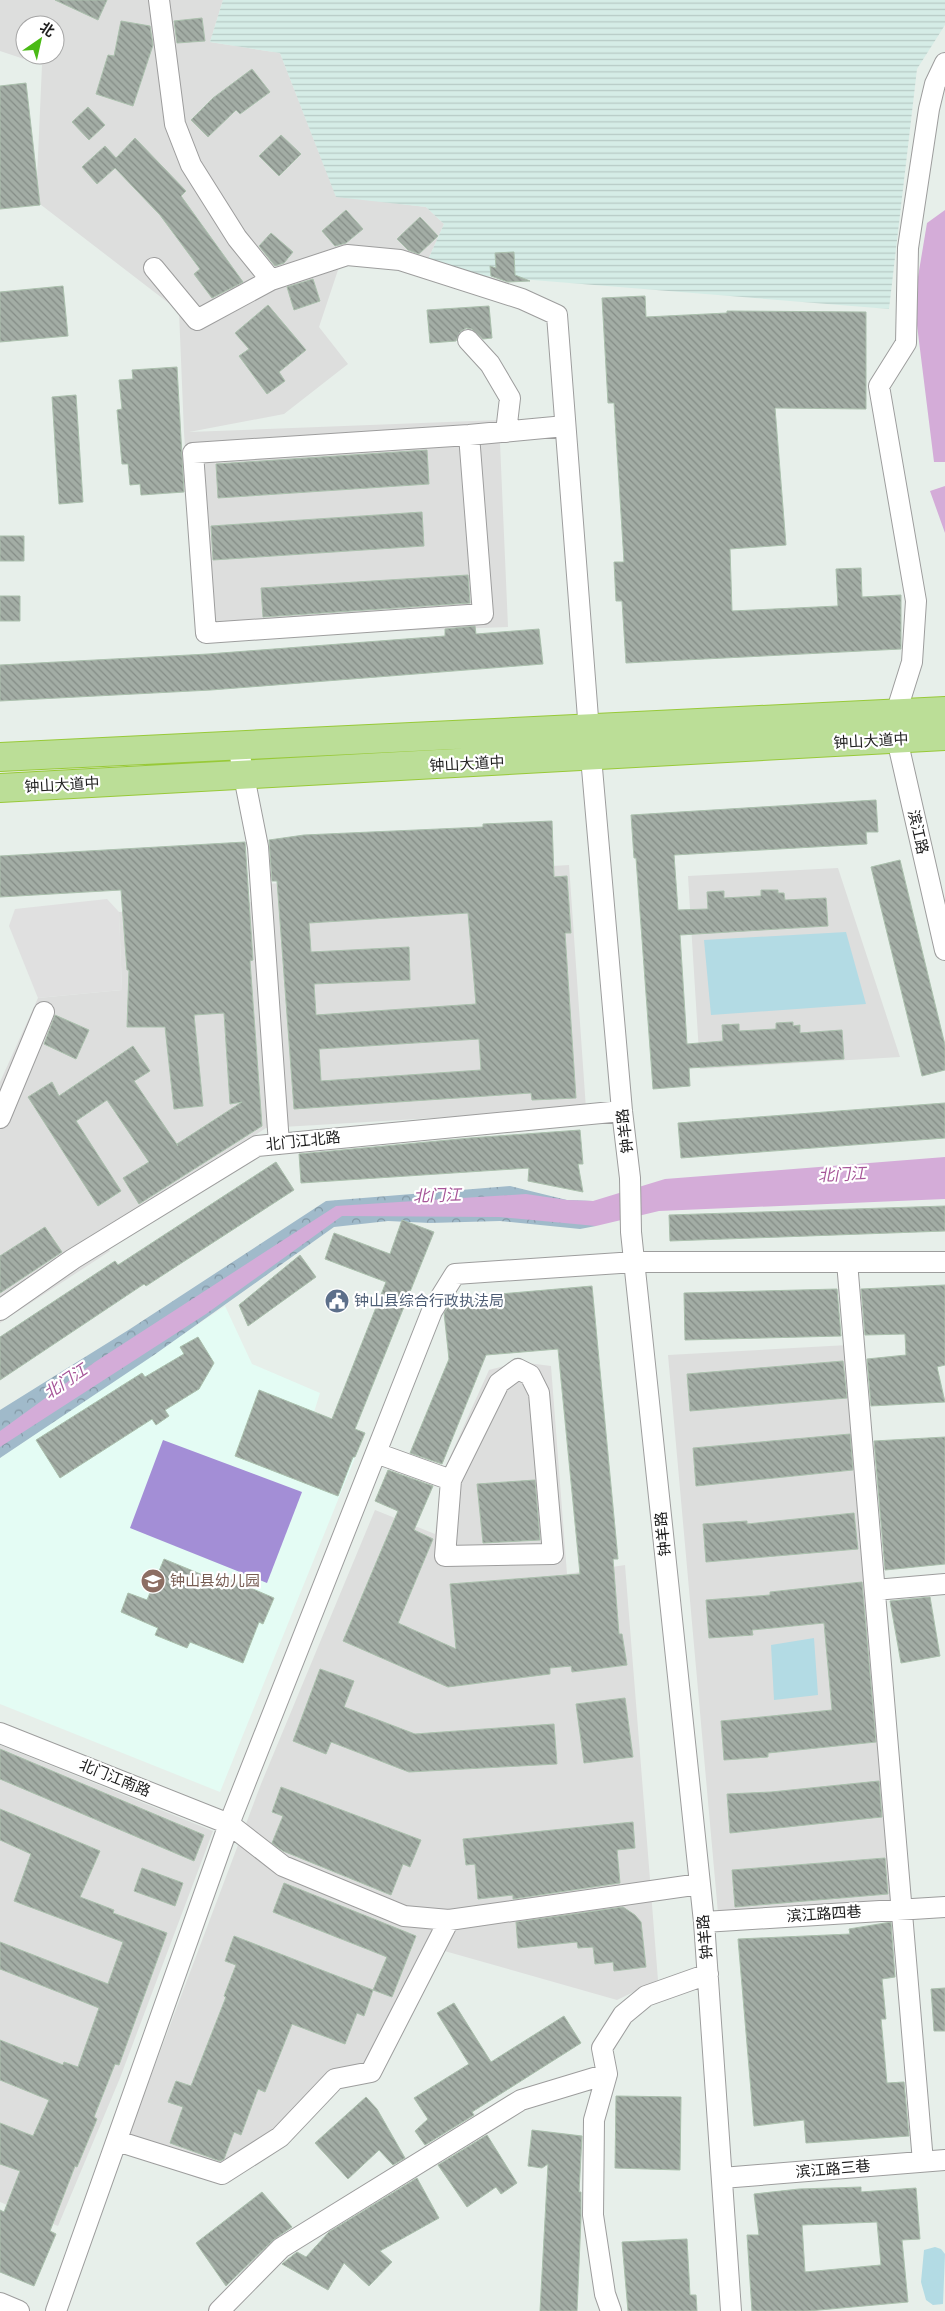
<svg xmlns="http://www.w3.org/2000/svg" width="945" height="2311" font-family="Lato,'Noto Sans SC',sans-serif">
<defs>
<pattern id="farmland-rules" width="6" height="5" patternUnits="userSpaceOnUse" patternTransform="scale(1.25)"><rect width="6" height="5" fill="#d5ece6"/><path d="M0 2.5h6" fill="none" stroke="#b7cac5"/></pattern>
<pattern id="forest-crowns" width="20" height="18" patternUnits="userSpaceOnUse" patternTransform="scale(1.25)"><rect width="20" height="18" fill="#a0baca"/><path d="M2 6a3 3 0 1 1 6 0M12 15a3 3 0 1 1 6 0" fill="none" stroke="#8297a4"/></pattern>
<pattern id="building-back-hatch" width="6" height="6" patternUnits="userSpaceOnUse" patternTransform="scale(1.25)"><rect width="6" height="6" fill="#a3ada5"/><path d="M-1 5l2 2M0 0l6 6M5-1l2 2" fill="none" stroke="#848c86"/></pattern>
</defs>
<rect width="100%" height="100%" fill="#e7efea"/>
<!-- residential -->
<path fill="#dddedd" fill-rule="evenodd" d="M0 0H223L210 42 280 53 336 196 426 207 444 224 423 271 340 264 319 327 348 364 284 414 189 432 499 420 508 627 199 638 184 433 179 311 36 201 42 65 0 51ZM25 25H55V55H25Z
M569 865 586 1109 266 1128 99 1235 110 1251 0 1323V1082L38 998 122 990 119 912 251 902 250 885Z
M838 868 900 1057 700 1069 688 876Z
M848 1345 896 1906 718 1913 668 1355Z
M520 1362 551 1366 567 1574 625 1565 658 1980 617 2000 441 1950 396 2043 341 2087 285 2143 220 2179H200L123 2150 261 1784 375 1510 435 1534 444 1470 489 1370Z
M0 1745 213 1831 120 2078 58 2226 0 2202Z"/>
<!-- education -->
<path fill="#e4fcf4" d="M225 1306 252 1364 320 1393 314 1412 365 1433 220 1792 0 1704V1458Z"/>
<!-- farmland -->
<path fill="url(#farmland-rules)" d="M223 0H945V25L917 69 889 309 423 271 444 224 426 207 336 197 280 53 210 42Z"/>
<!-- grass -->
<path fill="#b3dbe4" d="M846 932 866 1004 711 1015 704 940Z
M814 1638 818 1695 774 1700 771 1645Z
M935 2247 941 2249 945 2254 943 2304 933 2305 926 2300 921 2282 924 2250Z"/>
<!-- forest -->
<path fill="url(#forest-crowns)" d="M510 1186 567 1200 593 1201 596 1226 580 1229 500 1221 430 1223 388 1221 334 1227 154 1355 0 1458V1410L130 1329 326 1201Z"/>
<!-- pitch -->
<path fill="#a38ed6" d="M163 1440 302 1492 267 1583 130 1528Z"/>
<!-- parking -->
<path fill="#e0e0e0" d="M107 899 119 912 122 990 38 998 9 926 15 909Z"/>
<!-- water -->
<path fill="#d4acd8" d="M945 210V465V462H934L914 301 927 223Z
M945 486V533L930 491Z
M945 1157V1199L659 1211 596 1226 499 1217 342 1216 206 1314 0 1447V1431L95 1362 336 1206 526 1194 567 1200 593 1201 665 1179Z"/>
<!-- building -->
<path fill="url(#building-back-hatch)" stroke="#abc0ad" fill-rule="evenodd" d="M55 0H107L98 20Z
M202 18 205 41 177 43 174 21Z
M121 21 150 26 153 45 133 106 96 94 108 55 114 56Z
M252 69 270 92 240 114 236 110 208 137 191 120 213 98Z
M26 83 40 205 0 209V86Z
M88 107 105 125 89 140 72 122Z
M281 135 301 154 279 176 259 156Z
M135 138 186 191 181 196 243 282 212 298 194 274 200 269 160 215 115 168 97 184 82 167 105 146 116 158Z
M346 210 363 229 346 243 335 246 322 231Z
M420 217 438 236 419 254 408 250 397 239Z
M271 233 293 252 284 263 275 266 259 246Z
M514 252 515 275 530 281 508 282 491 276 490 266 496 268 495 253Z
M313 279 320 301 294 310 287 287Z
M63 286 68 336 0 342V292Z
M645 296 646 317 727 313V311L866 312V409L775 408 786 545 730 549 732 611 838 606 836 569 861 568 862 597 901 595V649L626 663 622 601H616L614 562H624L614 403H608L602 298Z
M268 305 306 350 279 372 285 381 267 394 239 356 249 349 235 333Z
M489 306 492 338 483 339 472 329 466 328 460 332 456 341 430 343 427 310Z
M177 367 184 492 141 495 140 484 130 485 128 464H122L117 410 122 409 119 380 133 379 132 370Z
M76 395 83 502 59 504 52 397Z
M427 450 429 484 218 498 216 464Z
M422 512 424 546 213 560 211 526Z
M0 536H24V561H0Z
M468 575 470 603 263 617 261 588Z
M0 596H20V621H0Z
M475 626 476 634 539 629 543 664 211 690 0 701V665L208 654 445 636V629Z
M876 800 878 832H866L867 844 674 855 678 910 708 909 707 892 724 891V898L761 896V890H778V893H784L785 900 826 898 828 926 680 935 687 1044 723 1041 722 1025 739 1024V1031L776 1029V1023L793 1022V1026L800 1025V1033L842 1030 844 1059 689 1068 690 1086 653 1089 636 858H634L631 815Z
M552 821 554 877 567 876 571 933H565L576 1098 532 1100 531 1093 294 1109 277 881H272L269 840 304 835 483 827V824ZM468 913 476 1004 316 1015 314 984 410 980 409 947 311 952 309 923ZM479 1039 481 1070 321 1081 319 1049Z
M245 842 253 960 250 961 262 1126 139 1204 123 1178 149 1162 107 1100 76 1121 121 1191 98 1206 28 1097 52 1082 59 1096 133 1046 150 1071 134 1081 178 1146 177 1144 242 1102 230 1104 224 1013 194 1015 203 1106 174 1109 165 1027H127L129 970H127L121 890 0 897V856Z
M900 860 945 1045V1070L922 1076 871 867Z
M55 1015 89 1030 76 1059 44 1044Z
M945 1103V1138L681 1158 678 1123Z
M580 1130 583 1164H578L583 1192 528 1181 529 1168 301 1183 299 1154 470 1138Z
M276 1162 294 1190 146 1286 144 1284 0 1380V1337L115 1261 118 1265Z
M945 1206V1231L670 1241 669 1215Z
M402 1220 434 1232 355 1429 365 1433 355 1457H353L338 1496 235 1456 259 1390 332 1419 386 1282 325 1259 334 1233 390 1254Z
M45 1227 62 1252 0 1293V1256Z
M300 1255 316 1277 248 1326 239 1305Z
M945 1285V1365L937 1367 945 1402 871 1406 867 1359 906 1355 905 1334 865 1335 861 1289Z
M592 1286 618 1559H613L619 1634H622L627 1665 572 1672 571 1666 550 1668V1674L448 1687 343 1641 398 1511 375 1501 388 1470 433 1486 414 1530 433 1539 398 1623 456 1649 450 1584 580 1574 558 1349 486 1355 442 1464 410 1453 449 1359 444 1313 454 1298Z
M837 1289 841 1336 685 1340 684 1293Z
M198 1337 214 1363 199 1389 165 1410 169 1416 156 1425 152 1419 60 1478 36 1440 142 1373 145 1377 184 1354 180 1347Z
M843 1361 847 1398 690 1411 687 1374Z
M850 1434 853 1470 696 1486 693 1448Z
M945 1437V1564L885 1570 874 1441Z
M535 1480 540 1540 483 1543 477 1484Z
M854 1513 858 1549 706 1562 703 1524 747 1521V1524Z
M164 1559 215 1580 218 1574 274 1598 263 1624 259 1622 243 1663 190 1642 187 1648 155 1635 158 1628 121 1612 128 1593 147 1600Z
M862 1582 876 1742 768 1753V1757L724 1760 721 1721 832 1710 824 1623 752 1630 753 1635 709 1638 706 1600 770 1595V1592Z
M930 1597 940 1656 901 1663 890 1601Z
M320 1669 354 1681 344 1707 415 1734 554 1724 557 1764 409 1772 331 1742 326 1754 293 1741Z
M625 1698 633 1757 584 1763 576 1704Z
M0 1749 204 1835 194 1861 0 1779Z
M879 1781 882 1817 730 1833 727 1794 771 1792Z
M281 1787 421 1840 410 1867 403 1864 391 1895 283 1851 272 1843 283 1816 272 1812Z
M0 1809 100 1851 80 1897 114 1910 113 1913 167 1933 119 2065 115 2064 94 2117 97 2119 77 2167 75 2166 50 2231 56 2234 34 2286 0 2272V2210L4 2212 20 2171 0 2164V2123L33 2136 49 2100 0 2080V2040L63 2065 64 2062 78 2067 99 2008 0 1969V1942L108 1984 123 1942 14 1901 31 1854 0 1840Z
M633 1822 635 1848 617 1850 620 1883 513 1899V1895L478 1899 475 1864 466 1865 463 1839Z
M885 1858 888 1894 735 1907 732 1870Z
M142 1868 183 1883 175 1906 134 1891Z
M284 1883 416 1936 392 1997 373 1990 387 1957 273 1912Z
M623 1907 635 1915 641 1922 646 1967 614 1971 613 1962 595 1964 593 1947 578 1948 577 1942 518 1948 516 1922Z
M891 1922 895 1977 882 1979 886 2019H881L887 2083 904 2082 909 2136 806 2143 804 2120 754 2126 738 1939 850 1934 849 1929Z
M234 1936 373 1990 364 2016 357 2013 345 2044 292 2024 265 2092 258 2089 241 2135 234 2132 224 2159 220 2161 170 2143 183 2107 168 2102 176 2081 191 2086 226 1997 224 1996 236 1965 225 1961Z
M945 1988V2031H934L931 1989Z
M454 2003 491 2062 564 2016 581 2043 472 2112 474 2115 425 2145 415 2131 428 2119 414 2098 469 2064 437 2013Z
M616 2096 681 2097 680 2170 615 2168Z
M366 2097 377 2109 405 2158 393 2165 379 2150 348 2179 315 2143Z
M532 2130 582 2136 579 2192H581V2218L577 2311H540L548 2164 542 2168 528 2166Z
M487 2135 517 2183 501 2194 496 2187 467 2207 438 2165Z
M417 2178 439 2218 380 2251 392 2262 369 2286 344 2263 328 2290 282 2264 297 2252 306 2257 329 2232Z
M861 2187V2192L916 2188 920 2239 902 2240 908 2302 808 2311H752L747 2235H759L754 2194 799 2189ZM877 2222 881 2265 805 2272 802 2225Z
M262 2192 292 2227 273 2240 226 2286 196 2243Z
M687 2239 690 2295H696L697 2311H628L622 2242Z"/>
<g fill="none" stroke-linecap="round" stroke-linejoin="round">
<defs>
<path id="minor" d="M159 0 175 124 191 165 237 238 271 280 347 255 400 260 522 299 557 315 591 757 622 1111 630 1178 631 1232 704 1922 731 2311
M945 63 935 84 929 109 908 248 906 343 879 386 916 601 912 662 896 713 897 739 945 950
M154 268 197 320 271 280
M468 340 490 364 510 398 506 432
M469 435 483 614 206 633 193 453 469 435 565 426
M238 746 258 847 279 1144
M0 1118 44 1012
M847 1262 923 2162
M0 1310 73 1259 257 1146 622 1111
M376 1453 451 1480 499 1383 518 1369 530 1375 539 1393 553 1554 445 1556 451 1480
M875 1590 945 1584
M0 1733 229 1824 283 1866 404 1916 449 1920 700 1884
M704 1922 945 1907
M607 2074 594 2120 593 2215 605 2294 611 2311
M117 2141 222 2174 280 2137 335 2079 371 2072 449 1920
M722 2178 945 2160
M0 2303 19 2311
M56 2311 229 1824 432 1311 455 1274 635 1262H945
M219 2311 281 2248 521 2100 607 2074 602 2048 623 2015 646 1996 708 1974"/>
<path id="highway" d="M0 757 945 711
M0 788 945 736"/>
</defs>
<!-- minor casing -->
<use href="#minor" stroke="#9d9d9d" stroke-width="22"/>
<!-- highway casing -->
<use href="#highway" stroke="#98c938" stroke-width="30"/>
<!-- minor -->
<use href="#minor" stroke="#fff" stroke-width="20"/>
<!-- highway -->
<use href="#highway" stroke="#bbde97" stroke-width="28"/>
</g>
<!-- icons -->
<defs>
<symbol id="civic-disc" viewBox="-11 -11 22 22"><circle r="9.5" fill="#5c6f8a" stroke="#fff"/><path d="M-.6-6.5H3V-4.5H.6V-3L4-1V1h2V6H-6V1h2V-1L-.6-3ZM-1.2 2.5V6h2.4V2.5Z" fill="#fff"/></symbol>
<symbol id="school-disc" viewBox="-11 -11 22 22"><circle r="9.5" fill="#8d6e63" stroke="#fff"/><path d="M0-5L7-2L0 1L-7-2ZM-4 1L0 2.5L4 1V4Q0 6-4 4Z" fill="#fff"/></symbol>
</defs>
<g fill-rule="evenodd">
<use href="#civic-disc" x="323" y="1287" width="28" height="28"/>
<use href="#school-disc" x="139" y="1567" width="28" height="28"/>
</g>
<g text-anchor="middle" stroke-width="4.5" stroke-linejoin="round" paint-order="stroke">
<!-- street labels -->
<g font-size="15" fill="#202020" stroke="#fff">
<text transform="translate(871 741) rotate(-3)" y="5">钟山大道中</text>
<text transform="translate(467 764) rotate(-3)" y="5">钟山大道中</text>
<text transform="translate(62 785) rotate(-3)" y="5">钟山大道中</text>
<text transform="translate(918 832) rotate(77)" y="5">滨江路</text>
<text transform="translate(625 1131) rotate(-97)" y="5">钟羊路</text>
<text transform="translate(303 1141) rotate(-6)" y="5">北门江北路</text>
<text transform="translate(663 1534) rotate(-96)" y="5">钟羊路</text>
<text transform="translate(115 1778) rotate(22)" y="5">北门江南路</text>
<text transform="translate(824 1914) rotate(-4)" y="5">滨江路四巷</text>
<text transform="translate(705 1937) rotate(-95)" y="5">钟羊路</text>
<text transform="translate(833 2169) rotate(-5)" y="5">滨江路三巷</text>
</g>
<!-- service labels -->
<g font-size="15" fill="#4e5e75" stroke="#fff" text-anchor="start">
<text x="354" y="1306">钟山县综合行政执法局</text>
</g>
<!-- education labels -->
<g font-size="15" fill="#785e54" stroke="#fff" text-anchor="start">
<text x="170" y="1586">钟山县幼儿园</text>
</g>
<!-- water labels -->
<g font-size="16" font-style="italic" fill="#a65598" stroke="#fff">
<text transform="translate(842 1174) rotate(-3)" y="6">北门江</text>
<text transform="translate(437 1195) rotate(-2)" y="6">北门江</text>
<text transform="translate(65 1381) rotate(-34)" y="6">北门江</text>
</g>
</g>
<!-- north arrow -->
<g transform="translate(40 40) rotate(34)"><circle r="24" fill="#ffffff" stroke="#a6a6a6"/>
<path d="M0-4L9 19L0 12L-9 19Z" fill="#4aba15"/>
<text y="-8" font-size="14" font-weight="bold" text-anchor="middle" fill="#202020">北</text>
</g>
</svg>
